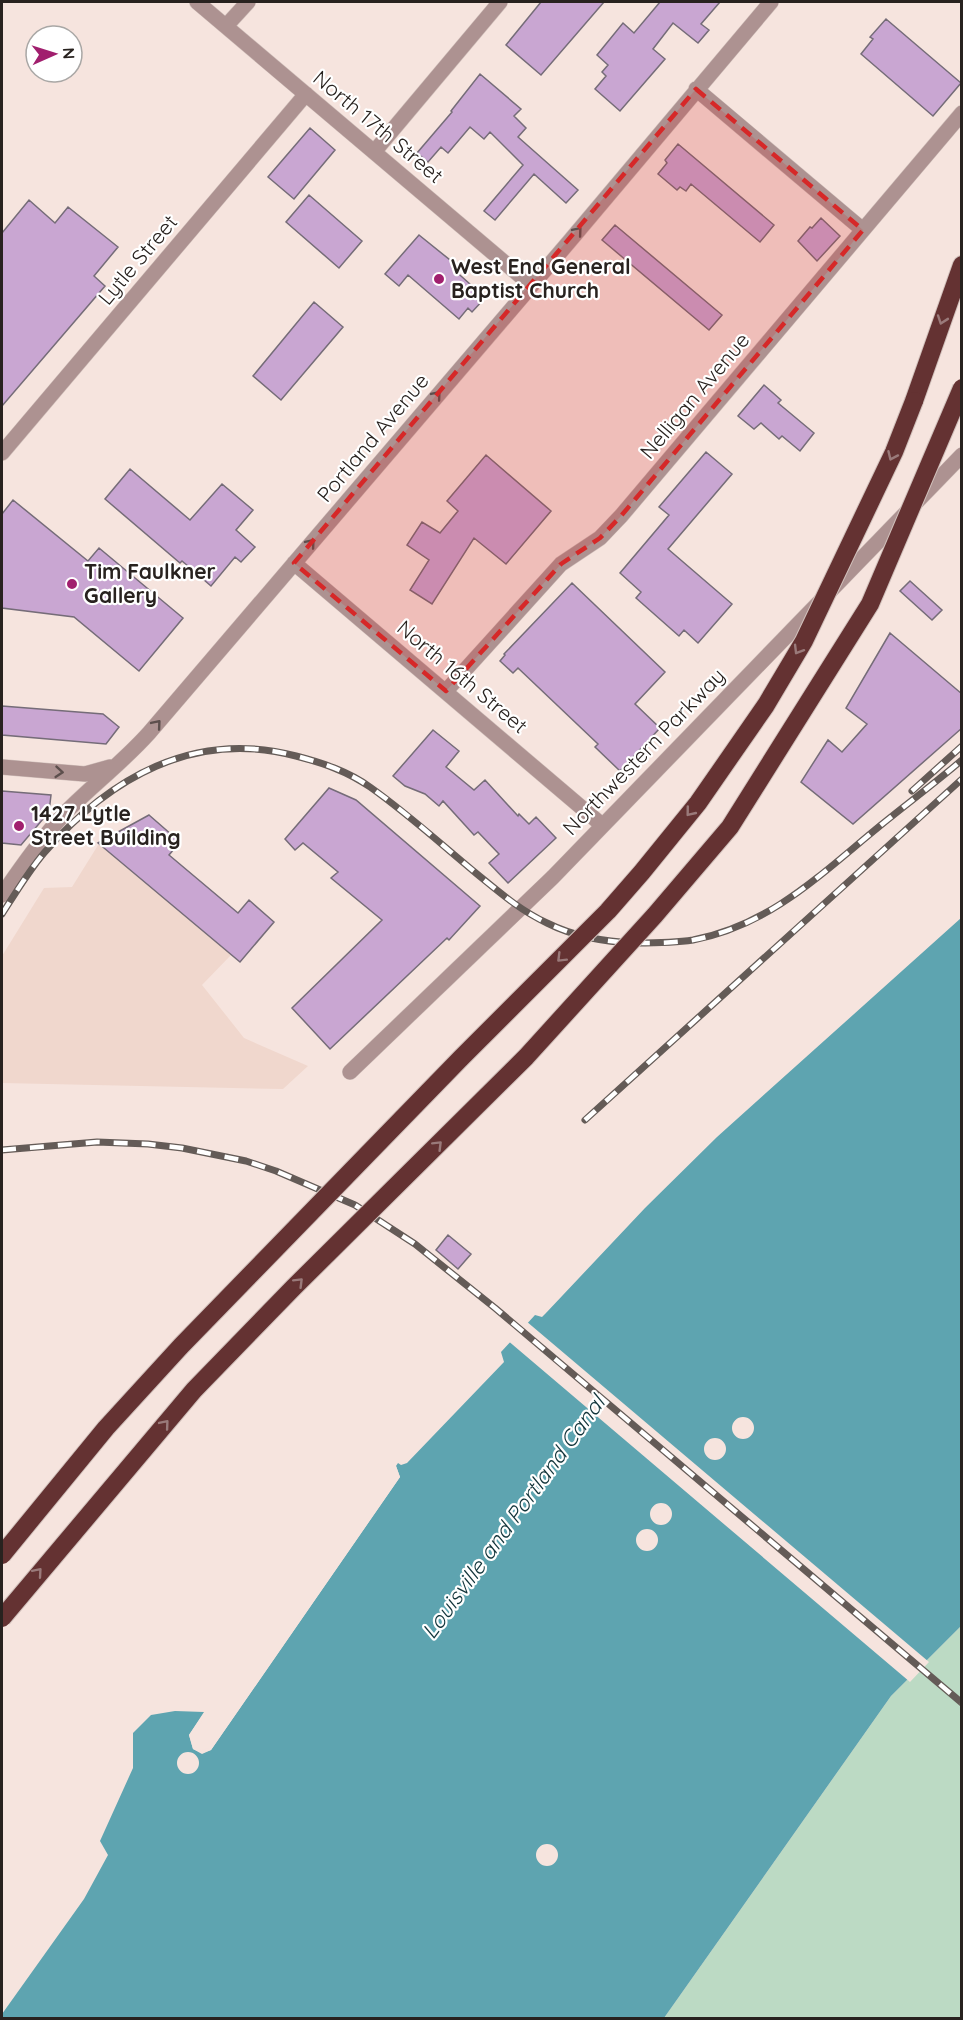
<svg xmlns="http://www.w3.org/2000/svg" width="963" height="2020" font-family="Quicksand,sans-serif">
<style>
.built{fill:#f0d7cd}
.green{fill:#bcdac4}
.water{fill:#5ea4b0}
.pier{fill:#f6e4de}
.building{fill:#c9a6d2;stroke:#756c78;stroke-width:1.5}
.lines{fill:none;stroke-linecap:round;stroke-linejoin:round}
.minor-casing{stroke:#d1c1bc;stroke-width:16}
.motorway-casing{stroke:#d1c1bc;stroke-width:20}
.minor{stroke:#ad9291;stroke-width:15}
.motorway{stroke:#643232;stroke-width:18}
.rail-casing{stroke:#645b57;stroke-width:7}
.rail{stroke:#fff;stroke-width:4.5;stroke-dasharray:14;stroke-linecap:butt}
.motorway-bridge-casing{stroke:#d1c1bc;stroke-width:20;stroke-linecap:butt}
.motorway-bridge{stroke:#643232;stroke-width:18}
.oneway{stroke:#5d4f4d}
.oneway2{stroke:#9a7a7a}
.marked{fill:#d62828;fill-opacity:0.2;stroke:#d62828;stroke-width:4.5;stroke-dasharray:12 8;stroke-linejoin:round}
.poi-dot{fill:#a11f6e;stroke:#fff;stroke-width:2}
.labels{text-anchor:middle;stroke-width:4.5;stroke-linejoin:round;paint-order:stroke}
.street-label{font-size:21px;fill:#28221f;stroke:#fff}
.poi-label{font-size:21px;font-weight:bold;fill:#28221f;stroke:#fff;text-anchor:start}
.water-label{font-size:22px;font-style:italic;fill:#11343a;stroke:#fff}
</style>
<rect width="100%" height="100%" fill="#f6e4de"/>
<!-- built -->
<path class="built" d="M100,842L231,955L202,985L244,1038L308,1066L283,1089L2,1083V956L44,888L72,887Z"/>
<!-- green -->
<path class="green" d="M961,1626V2018H664L891,1696Z"/>
<!-- water -->
<path class="water" d="M961,918V1626L891,1696L664,2018H2V2014L84,1899L108,1855L100,1841L133,1768V1733L151,1715L175,1711L204,1712L189,1735L193,1749L202,1753L211,1750L400,1477L396,1466L398,1463L401,1465L407,1463L504,1362L501,1352L535,1315L542,1317L546,1313L645,1208L717,1137Z"/>
<!-- pier -->
<path class="pier" d="M526,1321L929,1662L910,1682L507,1340Z
M732 1428a11 11 0 1 1 22 0a11 11 0 1 1-22 0Z
M704 1449a11 11 0 1 1 22 0a11 11 0 1 1-22 0Z
M394,1465L396,1466L400,1477L211,1750L202,1754L193,1749L189,1735L206,1710L207,1713L193,1736L195,1747L202,1750L209,1748L397,1477Z
M650 1514a11 11 0 1 1 22 0a11 11 0 1 1-22 0Z
M636 1540a11 11 0 1 1 22 0a11 11 0 1 1-22 0Z
M177 1763a11 11 0 1 1 22 0a11 11 0 1 1-22 0Z
M536 1855a11 11 0 1 1 22 0a11 11 0 1 1-22 0Z"/>
<!-- building -->
<path class="building" d="M541,2H604L541,75L506,45Z
M660,2H720L701,24L709,30L698,43L673,23L653,49L665,59L620,111L595,89L606,76L602,72L608,65L597,55L623,23L634,33Z
M886,19L961,83L933,116L861,54L873,39L870,37Z
M480,74L521,109L514,116L526,128L518,137L578,190L566,203L534,174L495,220L484,211L523,165L490,132L484,139L470,127L448,153L441,147L428,162L417,153L452,112L451,111Z
M310,128L335,150L294,199L268,177Z
M678,144L774,225L760,242L691,184L686,191L680,187L677,190L658,174L667,163L665,160Z
M309,195L362,241L339,268L286,222Z
M29,200L55,223L68,207L118,247L94,276L105,286L2,406V233Z
M821,218L840,236L817,261L798,241L810,227L812,228Z
M615,225L722,315L709,330L602,240Z
M419,235L455,264L452,268L480,293L479,294L484,299L472,312L468,308L459,319L408,275L399,286L385,274Z
M314,302L343,327L281,400L253,376Z
M764,385L781,400L778,403L814,433L800,451L782,436L779,439L761,423L754,429L738,416Z
M706,452L732,474L668,549L732,604L698,643L684,630L679,636L636,598L641,592L620,573L669,515L659,507Z
M486,455L551,511L506,564L474,538L432,604L410,590L429,560L407,545L422,522L440,533L458,511L447,501Z
M130,469L190,520L222,484L253,510L236,530L255,547L241,562L235,557L211,586L182,561L180,563L105,499Z
M13,500L88,561L99,548L183,618L139,671L74,617L2,608V514Z
M910,581L942,610L932,620L900,591Z
M572,583L665,672L635,704L660,728L620,771L595,747L598,744L518,668L513,673L500,661L505,655L504,654Z
M890,633L962,694V728L853,824L801,782L828,740L842,752L867,724L846,708Z
M2,706L103,714L119,727L106,744L2,735Z
M433,730L459,751L446,767L474,790L485,780L518,816L519,814L529,824L536,817L556,838L508,883L489,863L499,854L478,832L474,835L443,801L439,806L425,794L405,786L393,776Z
M329,788L356,800L480,906L449,940L447,938L330,1049L292,1008L382,920L331,878L338,872L303,843L295,850L285,839Z
M2,791L51,795L49,812L21,845L2,843Z
M149,815L180,842L169,855L238,913L249,900L274,922L240,962L98,843Z
M448,1235L471,1254L458,1269L436,1250Z"/>
<g class="lines">
<defs>
<path id="minor" d="M197,2L531,285
M226,26L248,2
M696,89L863,230
M374,152L500,2
M2,453L306,94
M294,563L602,825
M446,691L561,564L600,538L621,516L962,113
M2,767L85,774L110,767
M2,895C22,866 43,836 68,810C94,784 124,761 149,733L568,243L771,2
M350,1072L553,877L962,455"/>
<path id="motorway" d="M914,401L962,265"/>
</defs>
<!-- minor casing -->
<use href="#minor" class="minor-casing"/>
<!-- motorway casing -->
<use href="#motorway" class="motorway-casing"/>
<!-- minor -->
<use href="#minor" class="minor"/>
<!-- motorway -->
<use href="#motorway" class="motorway"/>
<defs>
<path id="rail" d="M912,791L962,746
M2,914C15,894 28,872 44,853C109,778 194,729 296,756C323,763 347,771 370,787C407,813 442,845 477,874C499,892 521,911 547,923C575,937 605,942 636,943C655,943 674,943 693,940C771,925 822,873 881,825C908,803 935,783 962,760
M585,1120L962,779
M2,1150L97,1142L148,1144L182,1148L246,1161L276,1171L355,1205L415,1244L495,1308L962,1703"/>
</defs>
<!-- rail casing -->
<use href="#rail" class="rail-casing"/>
<!-- rail -->
<use href="#rail" class="rail"/>
<defs>
<path id="motorway-bridge" d="M2,1555L106,1428L181,1346L461,1058L608,911L642,872L698,803L766,705L804,641L894,452L914,401
M2,1618L194,1390L294,1287L526,1057L655,915L730,827L870,604L962,388"/>
</defs>
<!-- motorway-bridge casing -->
<use href="#motorway-bridge" class="motorway-bridge-casing"/>
<!-- motorway-bridge -->
<use href="#motorway-bridge" class="motorway-bridge"/>
</g>
<!-- one-way arrows -->
<defs><path id="oneway-chevron" d="M-2-3.5L2.5 0L-2 3.5" fill="none" stroke-width="1.6" stroke-linecap="round" stroke-linejoin="round" transform="scale(1.5)"/></defs>
<g class="oneway">
<use href="#oneway-chevron" transform="translate(578 231) rotate(-50)"/>
<use href="#oneway-chevron" transform="translate(437 395) rotate(-50)"/>
<use href="#oneway-chevron" transform="translate(311 543) rotate(-50)"/>
<use href="#oneway-chevron" transform="translate(157 724) rotate(-50)"/>
<use href="#oneway-chevron" transform="translate(59 772) rotate(5)"/>
</g>
<g class="oneway2">
<use href="#oneway-chevron" transform="translate(942 320) rotate(109)"/>
<use href="#oneway-chevron" transform="translate(892 456) rotate(114)"/>
<use href="#oneway-chevron" transform="translate(798 650) rotate(121)"/>
<use href="#oneway-chevron" transform="translate(690 812) rotate(129)"/>
<use href="#oneway-chevron" transform="translate(561 958) rotate(135)"/>
<use href="#oneway-chevron" transform="translate(438 1145) rotate(-45)"/>
<use href="#oneway-chevron" transform="translate(299 1282) rotate(-45)"/>
<use href="#oneway-chevron" transform="translate(165 1424) rotate(-50)"/>
<use href="#oneway-chevron" transform="translate(38 1572) rotate(-49)"/>
</g>
<!-- marked area -->
<path class="marked" d="M696,89L863,230L621,516L600,538L561,564L446,691L294,563Z"/>
<!-- markers -->
<g class="poi-dot">
<circle cx="439" cy="279" r="6"/>
<circle cx="72" cy="584" r="6"/>
<circle cx="19" cy="826" r="6"/>
</g>
<g class="labels">
<!-- street labels -->
<g class="street-label">
<text transform="translate(378 127) rotate(40)" y="7">North 17th Street</text>
<text transform="translate(138 260) rotate(-50)" y="7">Lytle Street</text>
<text transform="translate(695 396) rotate(-50)" y="7">Nelligan Avenue</text>
<text transform="translate(373 438) rotate(-50)" y="7">Portland Avenue</text>
<text transform="translate(462 677) rotate(40)" y="7">North 16th Street</text>
<text transform="translate(644 752) rotate(-46)" y="7">Northwestern Parkway</text>
</g>
<!-- poi labels -->
<g class="poi-label">
<text x="451" y="274">West End General<tspan x="451" dy="24">Baptist Church</tspan></text>
<text x="84" y="579">Tim Faulkner<tspan x="84" dy="24">Gallery</tspan></text>
<text x="31" y="821">1427 Lytle<tspan x="31" dy="24">Street Building</tspan></text>
</g>
<!-- water labels -->
<g class="water-label">
<text transform="translate(513 1517) rotate(-54)" y="8">Louisville and Portland Canal</text>
</g>
</g>
<!-- border -->
<rect width="963" height="2020" fill="none" stroke="#28221f" stroke-width="6"/>
<!-- north arrow -->
<g transform="translate(54 54) rotate(87)"><circle r="28" fill="#ffffff" stroke="#a9a7a5" stroke-width="1.5"/>
<path d="M0-4.5L10 22L0 15L-10 22Z" fill="#a11f6e"/>
<text y="-9" font-size="16" font-weight="bold" text-anchor="middle" fill="#28221f">N</text>
</g>
</svg>
